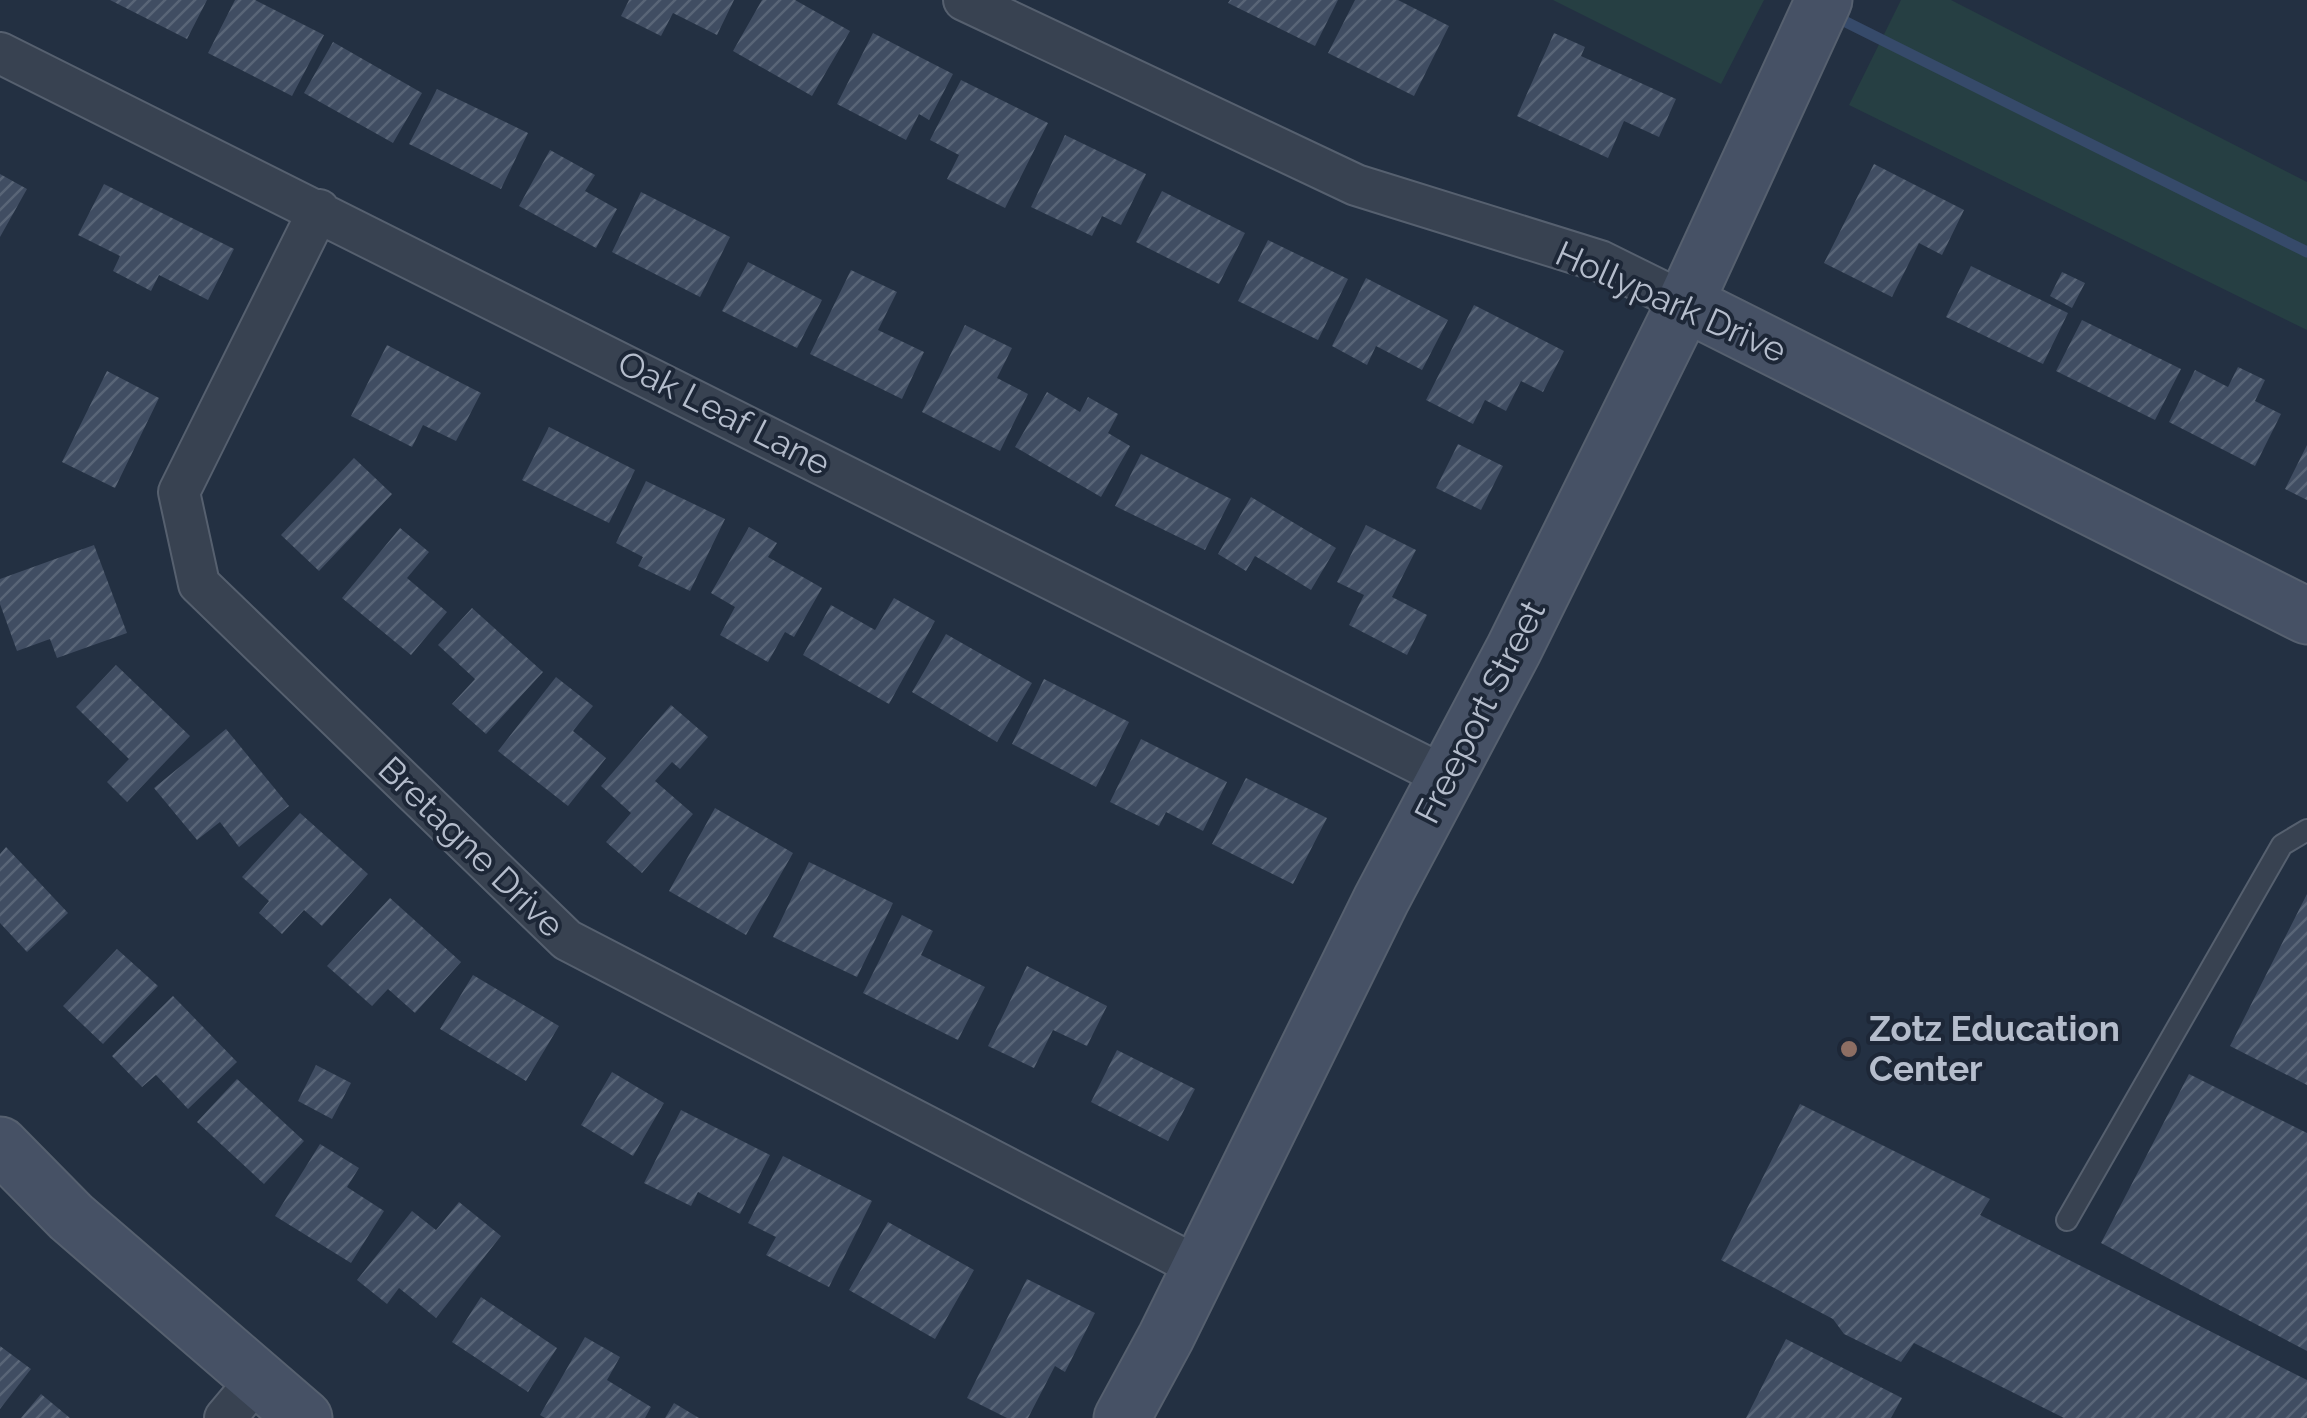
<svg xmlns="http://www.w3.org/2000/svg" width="2307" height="1418" font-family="Raleway,sans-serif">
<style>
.grass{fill:#263f43}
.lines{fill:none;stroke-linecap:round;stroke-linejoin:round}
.stream{stroke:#364a6a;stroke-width:11}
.building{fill:url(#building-hatch)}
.lane-casing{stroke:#56606f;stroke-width:24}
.street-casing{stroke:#56606f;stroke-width:44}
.secondary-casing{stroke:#56606f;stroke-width:59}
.lane{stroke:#384251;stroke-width:20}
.street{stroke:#384251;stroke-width:40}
.secondary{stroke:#465165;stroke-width:55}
.education-dot{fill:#8d6e63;stroke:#1d2737;stroke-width:4}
.labels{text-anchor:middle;stroke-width:8;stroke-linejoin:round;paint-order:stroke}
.street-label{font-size:35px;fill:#b5bdcc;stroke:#1d2737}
.poi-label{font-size:35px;font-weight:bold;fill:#b5bdcc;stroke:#1d2737;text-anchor:start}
</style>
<defs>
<pattern id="building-hatch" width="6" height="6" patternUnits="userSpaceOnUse" patternTransform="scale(2.5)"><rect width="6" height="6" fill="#404d62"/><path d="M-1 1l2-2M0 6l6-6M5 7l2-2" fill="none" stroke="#596577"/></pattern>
</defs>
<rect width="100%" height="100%" fill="#233042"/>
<!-- grass -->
<path class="grass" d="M1553,0H1764L1721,84Z
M1901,0H1951L2307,182V330L1849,105Z"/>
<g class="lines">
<!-- stream -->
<path class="stream" d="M1832,15L2307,252"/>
</g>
<!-- building -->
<path class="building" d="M110,0H207L187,39Z
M235,0H255L324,35L292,96L208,53Z
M629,0H734L717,35L673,13L661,36L621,16Z
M762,0H795L850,31L812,96L733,51Z
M1230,0H1338L1315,46L1228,3Z
M1355,0H1398L1449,26L1414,96L1328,53Z
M873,33L953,74L929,120L919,114L906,140L837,104Z
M1554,33L1585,47L1581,56L1676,99L1659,137L1624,121L1608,158L1517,116Z
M333,42L422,93L393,143L304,93Z
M961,80L1048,123L1005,208L947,179L959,155L930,140Z
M437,89L528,133L501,189L409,144Z
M1065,135L1146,174L1121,225L1102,216L1092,236L1031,207Z
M550,150L595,175L585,191L617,209L596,248L519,206Z
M1874,164L1964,210L1942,255L1919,243L1892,297L1824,263Z
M0,174L27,189L0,237Z
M104,184L234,249L208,300L159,275L151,291L113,271L120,256L78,235Z
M1162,191L1245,233L1219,284L1136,242Z
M641,192L730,237L700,297L612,252Z
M1268,240L1348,279L1318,340L1238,301Z
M748,262L822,300L797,348L722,311Z
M1971,266L2068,313L2043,364L1946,317Z
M851,270L897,292L878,330L924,352L902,399L810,354Z
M2062,272L2085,283L2072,308L2050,296Z
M1366,278L1448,320L1422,370L1376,346L1367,365L1332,346Z
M1474,305L1564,351L1543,392L1521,381L1506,411L1485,400L1473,424L1426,400Z
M2082,320L2181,369L2155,420L2056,371Z
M965,325L1012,348L997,378L1028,394L1000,451L922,412Z
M387,345L481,393L456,441L423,425L412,447L351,416Z
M2238,367L2265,380L2255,401L2281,414L2255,466L2169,422L2195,370L2228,387Z
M107,371L159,398L115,488L62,462Z
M1047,392L1080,412L1088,397L1118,414L1108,433L1130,446L1101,497L1015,447Z
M549,427L635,470L609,523L522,480Z
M1458,444L1503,466L1481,510L1436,488Z
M2307,445V500L2285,489Z
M1141,454L1231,499L1205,550L1115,506Z
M354,458L392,494L319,571L281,535Z
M646,481L725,519L690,591L638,566L643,557L616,543Z
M1251,497L1336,548L1311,590L1255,556L1246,571L1218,554Z
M1366,525L1416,550L1392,597L1427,615L1407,655L1349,625L1364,595L1337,582Z
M749,527L777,543L768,557L822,588L794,637L785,632L768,662L720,635L735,607L711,593Z
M400,528L429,552L407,578L447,612L411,655L342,598Z
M94,545L127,633L57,658L50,639L17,651L0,604V579Z
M894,598L935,621L889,704L803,655L831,605L875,630Z
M472,608L543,672L486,734L452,704L475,679L438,645Z
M946,634L1032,683L997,742L912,692Z
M116,665L190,736L127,802L107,782L129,759L76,707Z
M556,677L593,706L573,731L606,758L568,806L498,751Z
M1044,679L1129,722L1096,787L1012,744Z
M671,705L708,737L680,769L672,762L655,781L693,814L642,873L606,842L631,813L601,786Z
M226,729L289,806L239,847L220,822L197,840L154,788Z
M1141,739L1227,782L1203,831L1166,812L1159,826L1110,802Z
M1246,778L1327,818L1293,884L1212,844Z
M715,808L793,853L746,935L669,891Z
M300,813L368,874L322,926L304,910L282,934L259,913L269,901L242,877Z
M6,847L68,913L27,952L0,923V854Z
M809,862L893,903L857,977L773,937Z
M2307,894V1085L2230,1046Z
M390,898L461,962L415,1013L388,989L372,1006L327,966Z
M902,915L933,931L921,955L985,987L958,1040L863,993Z
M117,949L158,986L103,1044L63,1006Z
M1027,966L1107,1006L1087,1046L1053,1030L1034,1068L988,1046Z
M473,975L559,1026L526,1081L440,1029Z
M173,996L237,1062L188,1109L156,1075L142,1087L112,1056Z
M1117,1050L1195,1089L1168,1141L1091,1102Z
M316,1065L351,1083L332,1119L298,1101Z
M612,1072L664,1103L633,1156L581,1125Z
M2189,1074L2307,1133V1351L2101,1243Z
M237,1079L304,1141L264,1184L197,1122Z
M1800,1104L1990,1199L1980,1215L2307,1380V1418H2064L1914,1343L1901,1362L1844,1334L1833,1319L1721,1260Z
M681,1110L770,1155L740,1214L698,1192L691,1206L644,1183Z
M320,1144L359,1168L347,1187L384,1211L351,1263L275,1216Z
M783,1156L872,1201L829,1287L766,1255L776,1237L748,1223Z
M459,1202L501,1236L436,1318L399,1288L387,1304L357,1280L412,1211L436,1230Z
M888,1222L974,1270L935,1339L849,1290Z
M1027,1279L1095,1313L1065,1372L1055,1366L1028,1418H1007L967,1398Z
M481,1297L557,1348L528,1392L452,1342Z
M585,1337L620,1357L607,1380L651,1407L645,1418H545L540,1415Z
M1786,1339L1902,1398L1891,1418H1746Z
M0,1346L31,1369L0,1409Z
M41,1394L70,1418H21Z
M674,1403L699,1418H665Z"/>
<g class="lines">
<defs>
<path id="lane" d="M2067,1220L2282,845L2307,830"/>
<path id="street" d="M964,0L1356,185L1600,261L1685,303
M0,53L1446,777
M319,210L179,492L199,584L567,940L1200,1268
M225,1418L257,1380"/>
<path id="secondary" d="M1685,303L2307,616
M0,1145L71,1217L304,1418
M1122,1418L1166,1337L1381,900L1514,649L1685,303L1824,0"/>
</defs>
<!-- lane casing -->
<use href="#lane" class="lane-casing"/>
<!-- street casing -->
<use href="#street" class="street-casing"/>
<!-- secondary casing -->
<use href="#secondary" class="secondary-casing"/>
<!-- lane -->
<use href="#lane" class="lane"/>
<!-- street -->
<use href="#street" class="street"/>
<!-- secondary -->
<use href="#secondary" class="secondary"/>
</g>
<!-- markers -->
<circle class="education-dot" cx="1849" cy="1049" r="10"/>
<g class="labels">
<!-- street labels -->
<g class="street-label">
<text transform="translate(1671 302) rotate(24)" y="12">Hollypark Drive</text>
<text transform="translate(724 413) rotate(27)" y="12">Oak Leaf Lane</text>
<text transform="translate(1480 712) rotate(-63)" y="12">Freeport Street</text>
<text transform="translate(471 847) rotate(44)" y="12">Bretagne Drive</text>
</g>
<!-- poi labels -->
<g class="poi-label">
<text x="1869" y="1041">Zotz Education<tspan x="1869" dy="40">Center</tspan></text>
</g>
</g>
</svg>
